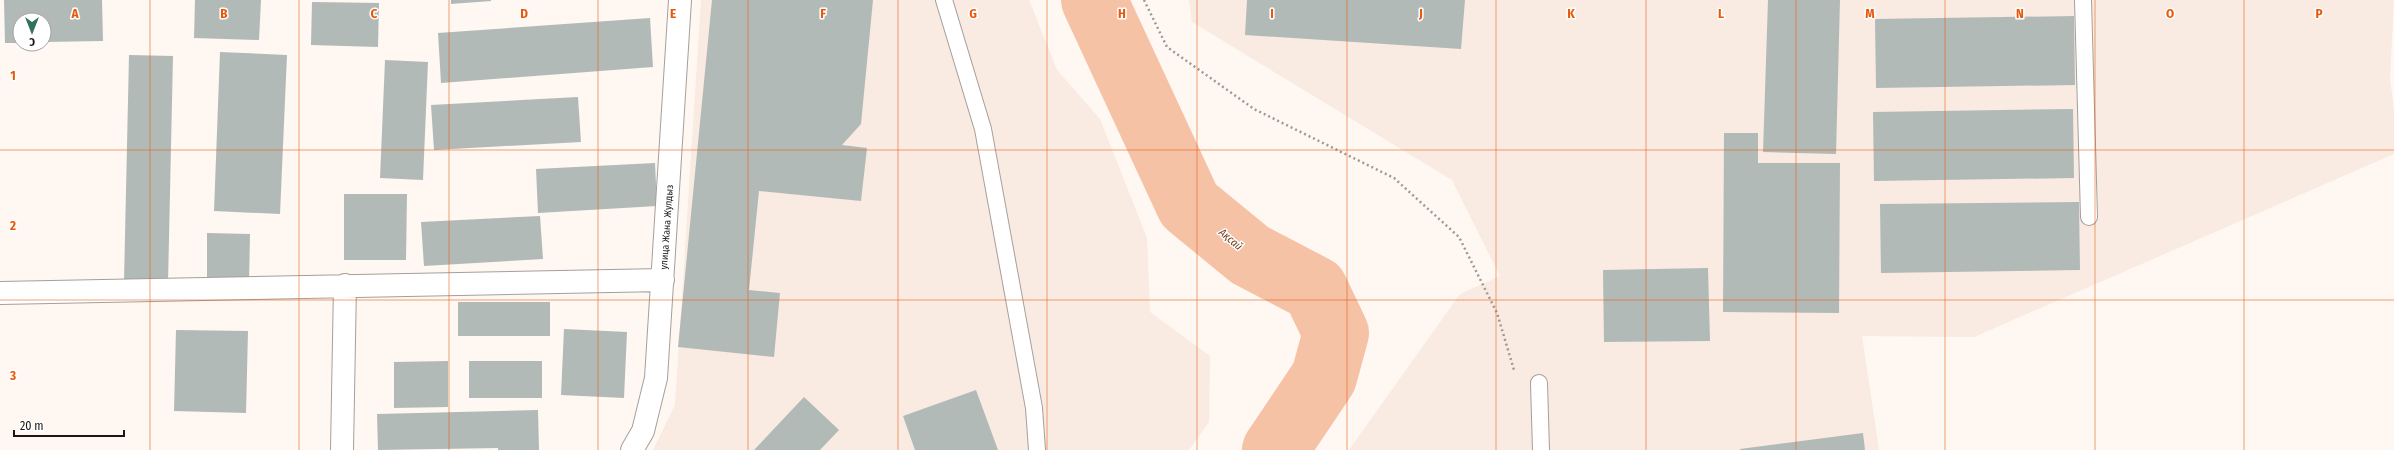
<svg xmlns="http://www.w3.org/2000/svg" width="2394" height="450" font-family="'Fira Sans Condensed',sans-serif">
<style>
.built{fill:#f9eae2}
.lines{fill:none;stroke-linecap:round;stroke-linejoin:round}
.river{stroke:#f5c2a6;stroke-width:66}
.building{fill:#b2bab7}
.lane-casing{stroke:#a59f9b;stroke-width:18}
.street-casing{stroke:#a59f9b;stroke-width:24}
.path{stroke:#9e9995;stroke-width:2.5;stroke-dasharray:2 3;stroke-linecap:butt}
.lane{stroke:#fff;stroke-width:16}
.street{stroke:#fff;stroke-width:22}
.grid{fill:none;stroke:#e8590c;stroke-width:1;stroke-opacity:0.55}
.labels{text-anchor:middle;stroke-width:3;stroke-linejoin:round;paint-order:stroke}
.street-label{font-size:10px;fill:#1a1816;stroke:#fff}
.water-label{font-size:11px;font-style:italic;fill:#75401e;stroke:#fff}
.grid-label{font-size:13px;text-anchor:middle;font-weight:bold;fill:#e8590c;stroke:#fff;stroke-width:3;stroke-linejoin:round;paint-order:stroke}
</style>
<rect width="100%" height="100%" fill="#fef7f2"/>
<!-- built -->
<path class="built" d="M701,0H1029L1057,70L1100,119L1147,238L1150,312L1210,356L1209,422L1189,450H653L675,405Z
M1189,0H2394L2390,78L2394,110V154L1974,337L1862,336L1879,450H1349L1460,294L1500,276L1452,180L1192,22Z"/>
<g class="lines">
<!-- river -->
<path class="river" d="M1094,0L1189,205L1250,255L1315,289L1336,333L1324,377L1275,450"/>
</g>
<!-- building -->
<path class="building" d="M4,0H102L103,41L44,42V20H20V43H5Z
M195,0H261L259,40L194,38Z
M451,0H491V1L451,4Z
M712,0H873L861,124L842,145L867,148L861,201L759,191L749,290L780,293L774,357L678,347Z
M1247,0H1465L1461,49L1245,35Z
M1768,0H1840L1836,154L1763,152Z
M312,2L379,3L378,47L311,45Z
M2074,16L2075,85L1876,88L1875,19Z
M650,18L653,67L441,83L438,33Z
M220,52L287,55L280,214L214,211Z
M129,55L173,56L168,283L124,282Z
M385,60L428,62L423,180L380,178Z
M578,97L581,142L434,150L431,105Z
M2073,109L2074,178L1874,181L1873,112Z
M1724,133H1758V163H1840L1839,313L1723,312Z
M655,163L657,206L538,213L536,169Z
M344,194H407L406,260H344Z
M2079,202L2080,270L1881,273L1880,204Z
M540,216L543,259L424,266L421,222Z
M207,233L250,234L249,283L207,282Z
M1708,268L1710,341L1604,342L1603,270Z
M458,302H550V336H458Z
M564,329L627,332L624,398L561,395Z
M176,330L248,331L246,413L174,411Z
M448,361V407L394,408V362Z
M469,361H542V398H469Z
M976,390L998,450H915L903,416Z
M804,397L839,430L820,450H754Z
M538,410L539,450H498V448L378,450L377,414Z
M1863,433L1865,450H1740V449Z"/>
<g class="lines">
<defs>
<path id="lane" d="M944,0L983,129L1034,408L1037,450
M2083,0L2089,217
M1539,383L1541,450"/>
<path id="street" d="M0,293L663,280
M342,450L345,285
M632,450L643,431L656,378L680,0"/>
</defs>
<!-- lane casing -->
<use href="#lane" class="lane-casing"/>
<!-- street casing -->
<use href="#street" class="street-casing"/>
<!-- path -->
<path class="path" d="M1144,0L1167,47L1254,109L1394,178L1459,237L1497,313L1514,370"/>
<!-- lane -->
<use href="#lane" class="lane"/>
<!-- street -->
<use href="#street" class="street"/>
</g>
<!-- grid -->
<path class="grid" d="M150,0V450M299,0V450M449,0V450M598,0V450M748,0V450M898,0V450M1047,0V450M1197,0V450M1347,0V450M1496,0V450M1646,0V450M1796,0V450M1945,0V450M2095,0V450M2244,0V450M0,150H2394M0,300H2394"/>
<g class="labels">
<!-- street labels -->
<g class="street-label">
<text transform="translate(666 227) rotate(-86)" y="4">улица Жана Жулдыз</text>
</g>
<!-- water labels -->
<g class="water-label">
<text transform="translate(1231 239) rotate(40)" y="4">Ақсай</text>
</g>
</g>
<g class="grid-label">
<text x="75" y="18">A</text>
<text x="224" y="18">B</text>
<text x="374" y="18">C</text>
<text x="524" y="18">D</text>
<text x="673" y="18">E</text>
<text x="823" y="18">F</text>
<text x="973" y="18">G</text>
<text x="1122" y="18">H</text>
<text x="1272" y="18">I</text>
<text x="1421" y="18">J</text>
<text x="1571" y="18">K</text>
<text x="1721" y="18">L</text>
<text x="1870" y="18">M</text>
<text x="2020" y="18">N</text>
<text x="2170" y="18">O</text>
<text x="2319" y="18">P</text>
<text x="13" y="80">1</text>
<text x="13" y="230">2</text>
<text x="13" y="380">3</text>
</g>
<!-- north arrow -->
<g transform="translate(32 32) rotate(180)"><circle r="19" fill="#ffffff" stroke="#a3a3a2"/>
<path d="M0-3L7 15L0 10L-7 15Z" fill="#33725f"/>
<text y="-6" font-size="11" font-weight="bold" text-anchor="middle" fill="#1a1816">С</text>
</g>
<!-- scale -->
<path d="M14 430v6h110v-6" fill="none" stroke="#1a1816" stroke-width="2"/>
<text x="20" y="430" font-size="12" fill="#1a1816" stroke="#ffffff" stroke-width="3" paint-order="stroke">20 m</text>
</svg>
